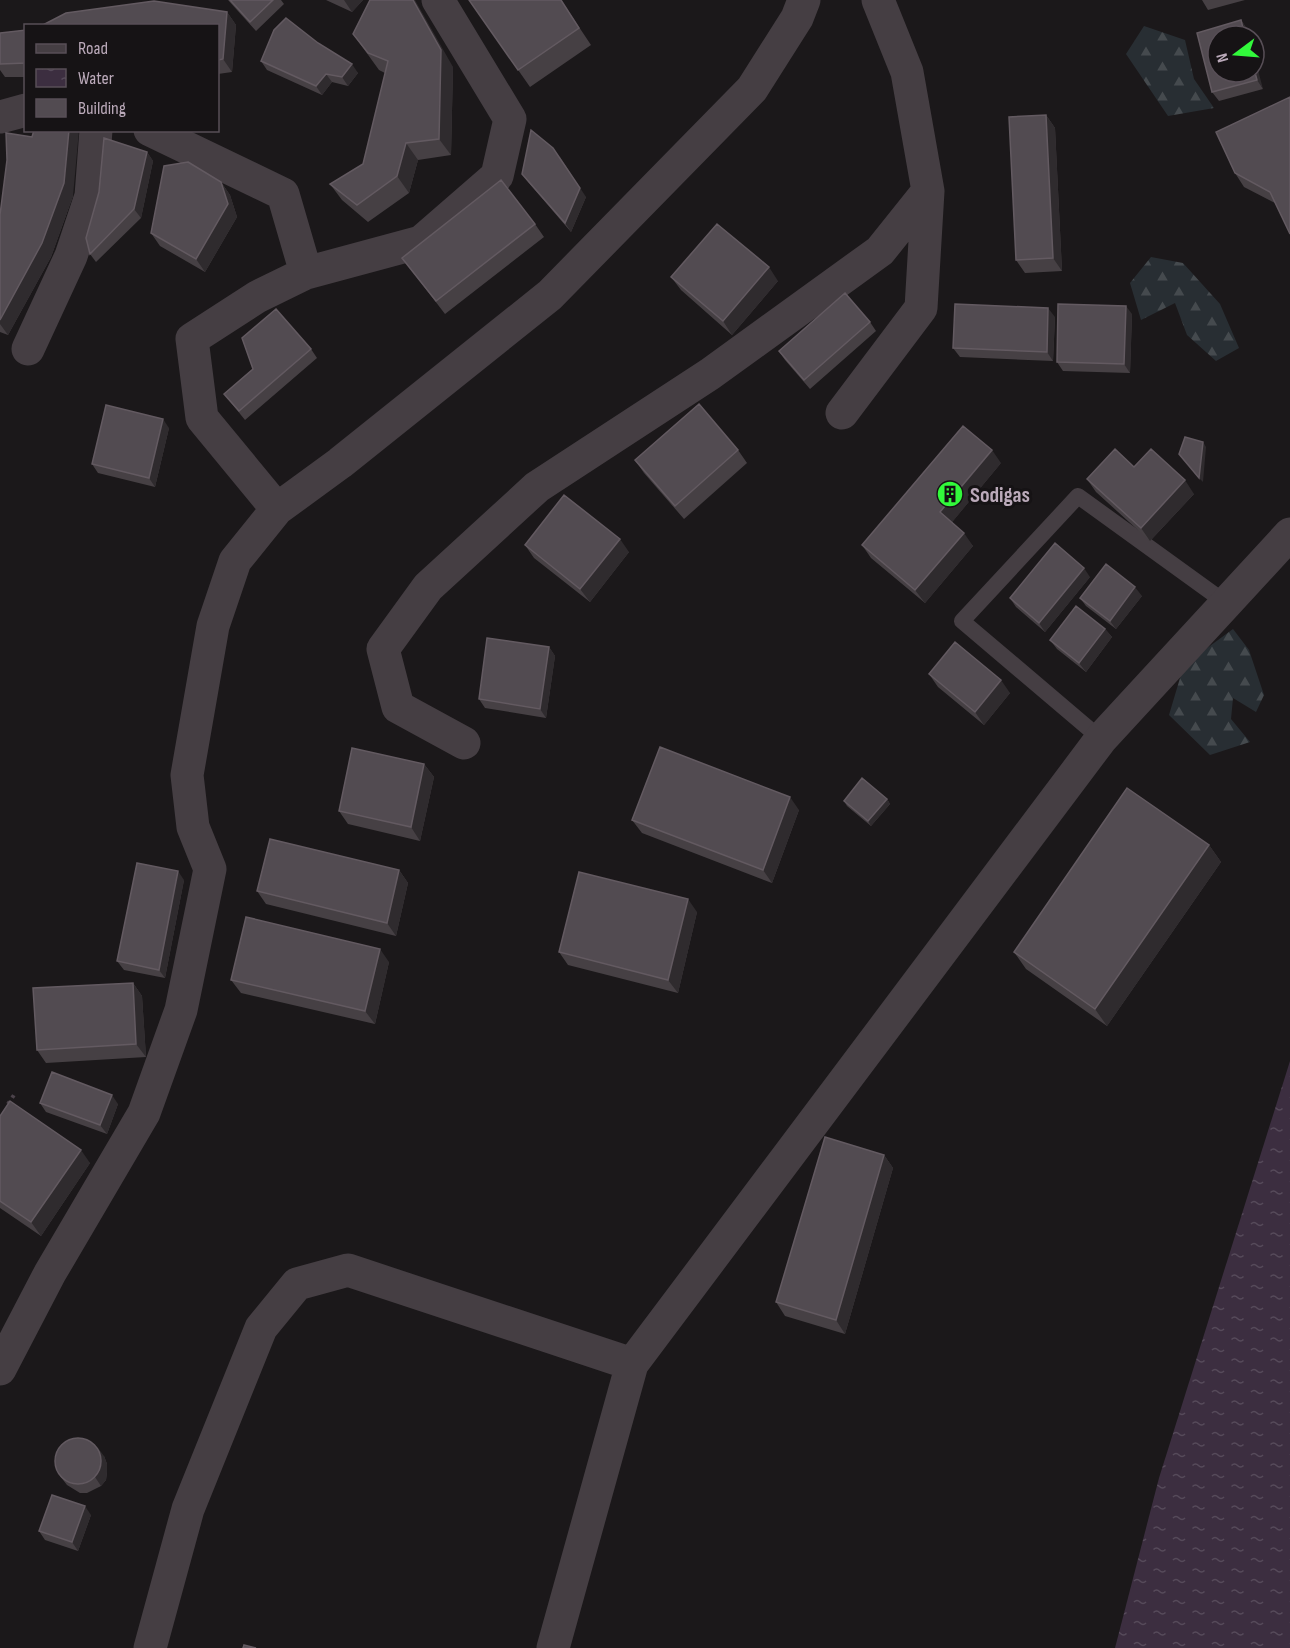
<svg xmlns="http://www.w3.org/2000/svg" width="1290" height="1648" font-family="'Sofia Sans Condensed',sans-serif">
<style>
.forest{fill:url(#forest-firs)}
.water{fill:url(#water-ripples)}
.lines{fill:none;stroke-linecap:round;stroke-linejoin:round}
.path{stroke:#4c434b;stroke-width:4;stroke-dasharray:3 4.5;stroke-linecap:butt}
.lane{stroke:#453e43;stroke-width:16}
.street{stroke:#453e43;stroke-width:33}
.wall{fill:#464044}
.shaded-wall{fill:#2f2b2e}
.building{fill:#524b51;stroke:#635a61;stroke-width:1.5}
.labels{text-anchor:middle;stroke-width:6;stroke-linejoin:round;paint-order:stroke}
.poi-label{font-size:22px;font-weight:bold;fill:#bbaaba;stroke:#161315;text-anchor:start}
</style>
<defs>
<pattern id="forest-firs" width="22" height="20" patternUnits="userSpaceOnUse" patternTransform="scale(1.5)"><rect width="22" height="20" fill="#282e33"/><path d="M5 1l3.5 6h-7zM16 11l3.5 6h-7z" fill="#454a4e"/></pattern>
<pattern id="water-ripples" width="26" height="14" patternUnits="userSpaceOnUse" patternTransform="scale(1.5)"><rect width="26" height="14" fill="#3c2e40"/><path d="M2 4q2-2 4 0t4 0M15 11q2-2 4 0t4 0" fill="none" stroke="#564a5a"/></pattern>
</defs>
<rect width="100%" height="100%" fill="#1b181a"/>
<!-- forest -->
<path class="forest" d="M1144,26L1185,40L1194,79L1214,108L1168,116L1126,54Z
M1151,257L1183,263L1220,304L1239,348L1216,361L1187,335L1175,303L1141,320L1130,283Z
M1233,629L1249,650L1264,695L1256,712L1233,698L1231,719L1250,742L1210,755L1169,715L1183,668L1203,651Z"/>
<!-- water -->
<path class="water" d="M1290,1061V1648H1115L1159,1478Z"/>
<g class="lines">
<!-- path -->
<path class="path" d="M8,1104L14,1095"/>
<!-- lane -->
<path class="lane" d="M1101,739L962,621L1078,496L1226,603"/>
<!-- street -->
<path class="street" d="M0,117L26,110
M150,130L283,194L306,273
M28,349L71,256L91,196L96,130
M842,413L921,308L928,191
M277,509L202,418L192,339L257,297L306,273L421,242L497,176L510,119L438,0
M464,743L398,707L383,649L428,587L537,487L710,374L880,251L928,191L907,72L878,0
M0,1369L50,1273L144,1113L181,1010L210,869L193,827L187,775L213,626L235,561L277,509L340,463L550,295L752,89L797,18L804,0
M150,1648L188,1509L261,1328L297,1284L348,1270L632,1364
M553,1648L632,1364L1101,739L1290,534"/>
</g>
<!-- wall -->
<path class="wall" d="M228,0H281L284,4L256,31Z
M326,0H363L352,12Z
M469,0H561L591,45L530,87Z
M1202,0H1245L1208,10Z
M227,12L236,25L232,72L218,74V26Z
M1241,20L1247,29L1254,72L1263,89L1219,101L1212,92Z
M26,30V77H5L0,70V33Z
M353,34L453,67L451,155L418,160L409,193L368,222L342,200L330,184L363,164L385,73L379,70Z
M318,43L358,73L348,86L332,82L322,95L267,70L261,61Z
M1290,97L1275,203L1244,187L1235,173Z
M1046,115L1055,128L1062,271L1025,273L1016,260Z
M147,152L153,161L141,218L96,262L90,254Z
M522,174L586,197L571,232L529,183Z
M221,182L230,195L237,217L205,272L160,246L151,233Z
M73,196L51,257L8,335L0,332V215Z
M535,224L544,237L445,314L402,258Z
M671,277L778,281L732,335L681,290Z
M1132,314L1130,373L1063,371L1057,362Z
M1055,317L1053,361L960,357L953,348Z
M870,322L876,331L810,389L785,360L779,351Z
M311,349L317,358L245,420L224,394L253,369Z
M169,428L155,487L98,473L92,464Z
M738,450L747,463L684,519L644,473L635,460Z
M1001,463L952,522L973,546L925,603L871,558L862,545Z
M1087,479L1194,494L1150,541L1096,492Z
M525,545L629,552L590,602L534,558Z
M1090,577L1045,632L1016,607L1010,598Z
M1142,596L1116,629L1086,606L1080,598Z
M1105,629L1112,637L1086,672L1057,649L1050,640Z
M549,647L555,656L546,718L485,708L479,699Z
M929,674L1010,693L984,725L938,687Z
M424,764L434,777L420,841L348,824L339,811Z
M887,799L890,804L871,826L847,806L844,801Z
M799,810L772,883L642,833L632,820Z
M1209,845L1221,862L1107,1026L1026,969L1014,952Z
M399,870L408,883L396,936L266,904L257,891Z
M184,880L165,978L124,970L117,961Z
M697,912L678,993L568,965L559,952Z
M389,962L375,1024L241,993L231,980Z
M133,983L142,996L146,1057L46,1063L37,1050Z
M40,1103L118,1104L107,1134L46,1112Z
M0,1116L90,1163L41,1236L0,1208Z
M884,1155L893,1168L845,1334L785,1316L776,1302Z
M104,1456L107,1464V1472L106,1480L101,1486L87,1493H80L67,1485L60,1476Z
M91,1515L78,1551L45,1540L39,1531Z"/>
<!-- shaded-wall -->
<path class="shaded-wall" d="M344,0H363L352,12Z
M413,0H415L453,67L451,155L439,139Z
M227,12L236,25L232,72L223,59Z
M1241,20L1247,29L1249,36H1245Z
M1254,55L1263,89L1257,80L1254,69Z
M352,64L358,73L348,86L342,77Z
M326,74L332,82L322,95L316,86Z
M1046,115L1055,128L1062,271L1053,258Z
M69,130H79L73,196L51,257L8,335L0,324V320Z
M406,143L418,160L409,193L397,176Z
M147,152L153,161L141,218L134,209Z
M560,157L586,197L571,232L565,223Z
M221,182L230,195L237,217L205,272L196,259Z
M769,267L778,281L732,335L723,321Z
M1126,306L1132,314L1130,373L1124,364Z
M1048,308L1055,317L1053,361L1047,352Z
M163,419L169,428L155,487L149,478Z
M1203,442L1206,447L1203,482L1199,478Z
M992,450L1001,463L949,526L940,512Z
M1185,480L1194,494L1150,541L1141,528Z
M964,533L973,546L925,603L915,590Z
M620,539L629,552L590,602L580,589Z
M1084,568L1090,577L1045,632L1039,623Z
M1135,587L1142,596L1116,629L1110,621Z
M1105,629L1112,637L1086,672L1079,663Z
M549,647L555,656L546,718L540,709Z
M1001,680L1010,693L984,725L975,712Z
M424,764L434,777L420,841L411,827Z
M790,797L799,810L772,883L763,870Z
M887,799L890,804L871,826L868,821Z
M1209,845L1221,862L1107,1026L1095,1009Z
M399,870L408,883L396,936L387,923Z
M178,871L184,880L165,978L159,970Z
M688,899L697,912L678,993L668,980Z
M380,949L389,962L375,1024L365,1011Z
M133,983L142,996L146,1057L136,1044Z
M112,1095L118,1104L107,1134L100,1125Z
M81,1150L90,1163L41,1236L31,1222Z
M884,1155L893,1168L845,1334L836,1320Z
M98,1448L104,1456L107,1464V1472L106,1480L101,1486L95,1477Z
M85,1506L91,1515L78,1551L72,1542Z"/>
<!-- building -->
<path class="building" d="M230,0H273L250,22Z
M370,0H413L441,50L439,139L406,143L397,176L357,205L330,184L363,164L388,61L368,53L353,34Z
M469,0H561L579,28L518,70Z
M154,1L227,12L223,59L218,60V26H41L66,13Z
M286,18L318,43L352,64L342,77L326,74L316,86L261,61L274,30Z
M1241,20L1245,36H1218V72H1254V69L1257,80L1212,92L1197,33Z
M26,30V63L0,64V33Z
M1290,97V234L1270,192L1235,173L1216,132Z
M1046,115L1053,258L1016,260L1009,117Z
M34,130H69L64,183L42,243L0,320V215L7,160L6,133L32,137Z
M531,130L553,148L580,188L565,223L522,174Z
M104,138L147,152L134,209L90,254L86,238L99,192Z
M188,162L221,182L228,204L196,259L151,233L164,166Z
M501,180L535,224L436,301L402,258Z
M717,224L769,267L723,321L671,277Z
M845,293L870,322L804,380L779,351Z
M955,304L1048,308L1047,352L953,348Z
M1058,304L1126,306L1124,364L1057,362Z
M276,309L311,349L239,411L224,394L253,369L242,338Z
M699,404L738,450L675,506L635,460Z
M106,405L163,419L149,478L92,464Z
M963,426L992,450L940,512L964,533L915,590L862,545Z
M1185,437L1203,442L1199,478L1179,454Z
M1115,449L1134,467L1151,449L1185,480L1141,528L1087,479Z
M564,495L620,539L580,589L525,545Z
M1055,543L1084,568L1039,623L1010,598Z
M1106,564L1135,587L1110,621L1080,598Z
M1076,606L1105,629L1079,663L1050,640Z
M487,638L549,647L540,709L479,699Z
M955,642L1001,680L975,712L929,674Z
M660,747L790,797L763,870L632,820Z
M352,748L424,764L411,827L339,811Z
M862,778L887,799L868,821L844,801Z
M1127,788L1209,845L1095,1009L1014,952Z
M270,839L399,870L387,923L257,891Z
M137,863L178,871L159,970L117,961Z
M579,872L688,899L668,980L559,952Z
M246,917L380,949L365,1011L231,980Z
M133,983L136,1044L37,1050L33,988Z
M52,1072L112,1095L100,1125L40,1103Z
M10,1101L81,1150L31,1222L0,1201V1116Z
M825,1137L884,1155L836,1320L776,1302Z
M55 1461a23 23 0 1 1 46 0a23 23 0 1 1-46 0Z
M52,1495L85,1506L72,1542L39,1531Z
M244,1645L256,1648H243Z"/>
<!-- icons -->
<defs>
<symbol id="building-disc" viewBox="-11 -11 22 22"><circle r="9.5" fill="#32f93b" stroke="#161315"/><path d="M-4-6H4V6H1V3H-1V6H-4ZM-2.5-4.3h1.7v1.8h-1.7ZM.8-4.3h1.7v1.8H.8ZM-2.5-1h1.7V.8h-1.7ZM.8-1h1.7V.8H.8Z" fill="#111"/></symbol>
</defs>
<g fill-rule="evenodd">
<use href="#building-disc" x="935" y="479" width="30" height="30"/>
</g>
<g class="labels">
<!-- poi labels -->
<g class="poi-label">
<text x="970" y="502">Sodigas</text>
</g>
</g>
<!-- legend -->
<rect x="24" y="24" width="195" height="108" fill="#161315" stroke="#584f57" stroke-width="1.5"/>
<rect x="36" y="44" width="30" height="9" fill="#453e43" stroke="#584f57" stroke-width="1.5"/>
<text x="78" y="54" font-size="18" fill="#bbaaba">Road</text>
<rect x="36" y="69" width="30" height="18" fill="url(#water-ripples)" stroke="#584f57" stroke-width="1.5"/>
<text x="78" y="84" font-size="18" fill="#bbaaba">Water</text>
<rect x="36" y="99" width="30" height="18" fill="#524b51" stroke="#584f57" stroke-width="1.5"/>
<text x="78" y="114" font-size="18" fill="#bbaaba">Building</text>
<!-- north arrow -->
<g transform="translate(1236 54) rotate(254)"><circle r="28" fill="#161315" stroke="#584f57" stroke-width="1.5"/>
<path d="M0-4.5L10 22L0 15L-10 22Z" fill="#32f93b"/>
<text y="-9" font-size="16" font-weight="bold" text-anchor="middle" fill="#bbaaba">N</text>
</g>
</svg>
